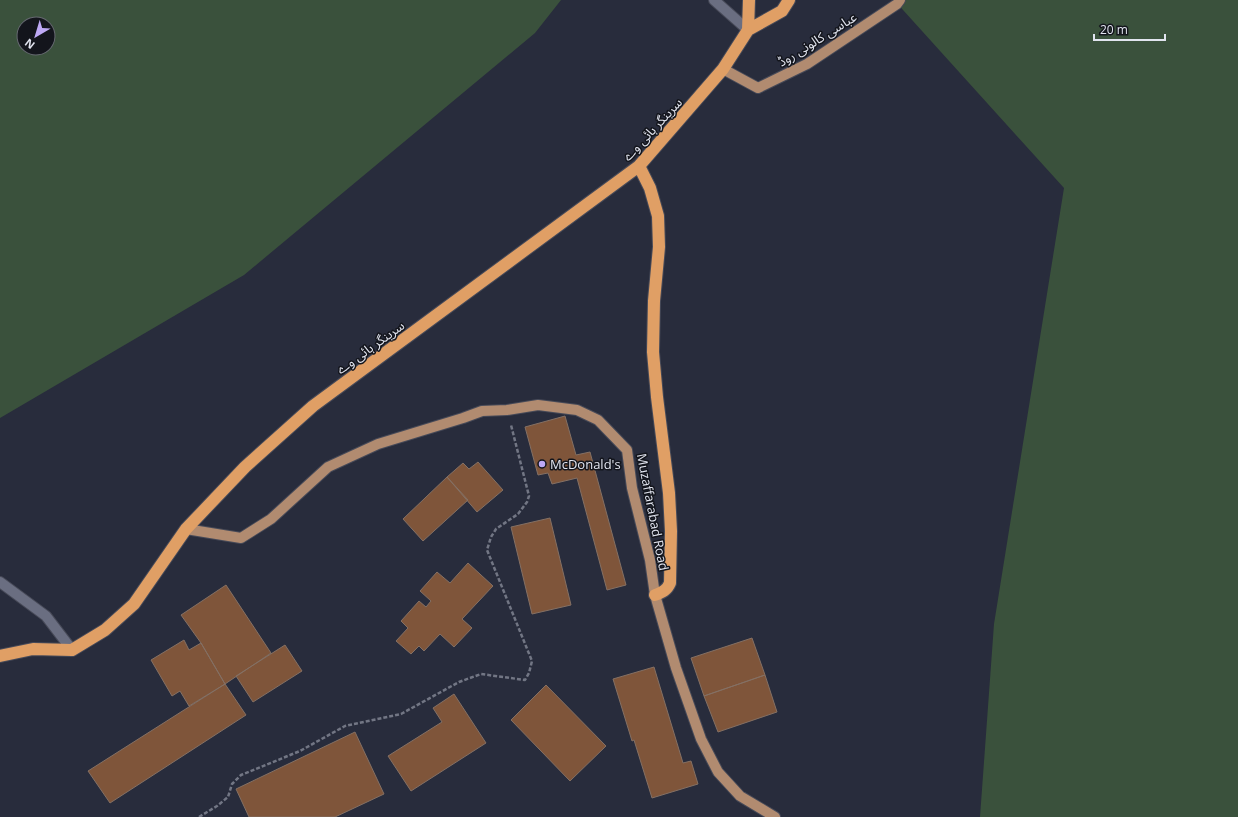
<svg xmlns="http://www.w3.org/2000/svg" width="1238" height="817" font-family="'Open Sans','Noto Sans Arabic',sans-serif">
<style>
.green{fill:#3a513c;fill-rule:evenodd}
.building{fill:#7f553a;stroke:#847064}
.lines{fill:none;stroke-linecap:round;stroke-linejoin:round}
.minor-casing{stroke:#474a58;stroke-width:12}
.major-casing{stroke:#474a58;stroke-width:12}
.highway-casing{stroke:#474a58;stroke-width:14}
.path{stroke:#727684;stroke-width:2.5;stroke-dasharray:4 2;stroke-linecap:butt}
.minor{stroke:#6a6e81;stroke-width:10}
.major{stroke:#b18b70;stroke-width:10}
.highway{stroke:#e09f65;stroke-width:12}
.poi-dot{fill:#bea9f5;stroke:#13151c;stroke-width:1.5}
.labels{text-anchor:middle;stroke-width:3;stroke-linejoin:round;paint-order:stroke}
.street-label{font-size:13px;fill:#e1e4ef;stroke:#13151c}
.poi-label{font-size:13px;fill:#e1e4ef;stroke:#13151c;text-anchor:start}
</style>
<rect width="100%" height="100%" fill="#282c3c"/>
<!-- green -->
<path class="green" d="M0,0H561L535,33L244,275L0,418ZM24,24H48V48H24Z
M894,0H1238V817H980L994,624L1064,188Z"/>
<!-- building -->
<path class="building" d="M565,416L576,455L590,452L626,585L607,590L577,478L552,484L548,473L538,475L525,427Z
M478,462L503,490L477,512L447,477L463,463L469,469Z
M447,477L468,500L423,541L403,519Z
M550,518L571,605L532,614L511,527Z
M468,563L493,586L462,619L472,628L454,647L440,634L424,651L419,646L411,654L396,641L408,628L401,621L419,601L426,607L431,601L420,591L437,572L450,583Z
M226,585L271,653L225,684L201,643L181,615Z
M752,638L765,675L704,696L691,658Z
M184,640L189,650L201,643L225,684L189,706L180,691L172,696L151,660Z
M285,645L302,671L253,702L236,676Z
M654,667L683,763L691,761L698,784L652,798L634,740L632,741L613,679Z
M765,675L777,712L718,732L704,696Z
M225,684L246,715L110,803L88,771Z
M546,685L606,746L570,781L511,720Z
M454,694L486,743L411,791L388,756L442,722L433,708Z
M355,732L384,794L335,817H249L236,789Z"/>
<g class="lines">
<defs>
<path id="minor" d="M714,0L748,30
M0,582L46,616L72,650"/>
<path id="major" d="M723,69L758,88L807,64L897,4L900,0
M186,529L241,538L271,519L328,467L378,444L463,418L482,411L507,410L538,405L577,410L598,420L627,450L632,488L650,560L655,595L676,668L701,739L718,772L740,796L775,817"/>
<path id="highway" d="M748,30L749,0
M639,166L650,188L658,216L659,247L654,301L653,352L657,397L669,493L671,531L670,583C667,590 663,592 655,595
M0,656L33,649L72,650L105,630L134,604L186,529L245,467L313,406L639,166L723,69L748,30L782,11L789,0"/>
</defs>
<!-- minor casing -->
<use href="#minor" class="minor-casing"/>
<!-- major casing -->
<use href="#major" class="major-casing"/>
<!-- highway casing -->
<use href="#highway" class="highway-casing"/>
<!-- path -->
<path class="path" d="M199,817L217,806L228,797L232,784L241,775L300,751L345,726L401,714L459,682L481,674L525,680L529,673L532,661L487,550L491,537L496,529L518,514L527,502L529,496L511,425"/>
<!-- minor -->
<use href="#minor" class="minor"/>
<!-- major -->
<use href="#major" class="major"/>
<!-- highway -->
<use href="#highway" class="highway"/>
</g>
<!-- markers -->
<circle class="poi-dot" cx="542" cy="464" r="4"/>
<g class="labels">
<!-- street labels -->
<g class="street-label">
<text transform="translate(817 39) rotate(-32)" y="5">عباسی کالونی روڈ</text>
<text transform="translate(652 129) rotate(-47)" y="5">سرینگر ہائی وے</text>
<text transform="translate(370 347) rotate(-36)" y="5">سرینگر ہائی وے</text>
<text transform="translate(653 512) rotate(79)" y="5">Muzaffarabad Road</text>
</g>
<!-- poi labels -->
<g class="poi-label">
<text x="550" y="469">McDonald's</text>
</g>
</g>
<!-- north arrow -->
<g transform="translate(36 36) rotate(218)"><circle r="19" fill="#13151c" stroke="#656870"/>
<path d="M0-3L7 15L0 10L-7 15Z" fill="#bea9f5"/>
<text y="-6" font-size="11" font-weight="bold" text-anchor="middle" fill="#e1e4ef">N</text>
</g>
<!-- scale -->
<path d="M1094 34v6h71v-6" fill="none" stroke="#e1e4ef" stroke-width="2"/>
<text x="1100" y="34" font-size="12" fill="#e1e4ef" stroke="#13151c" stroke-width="3" paint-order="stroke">20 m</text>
</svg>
